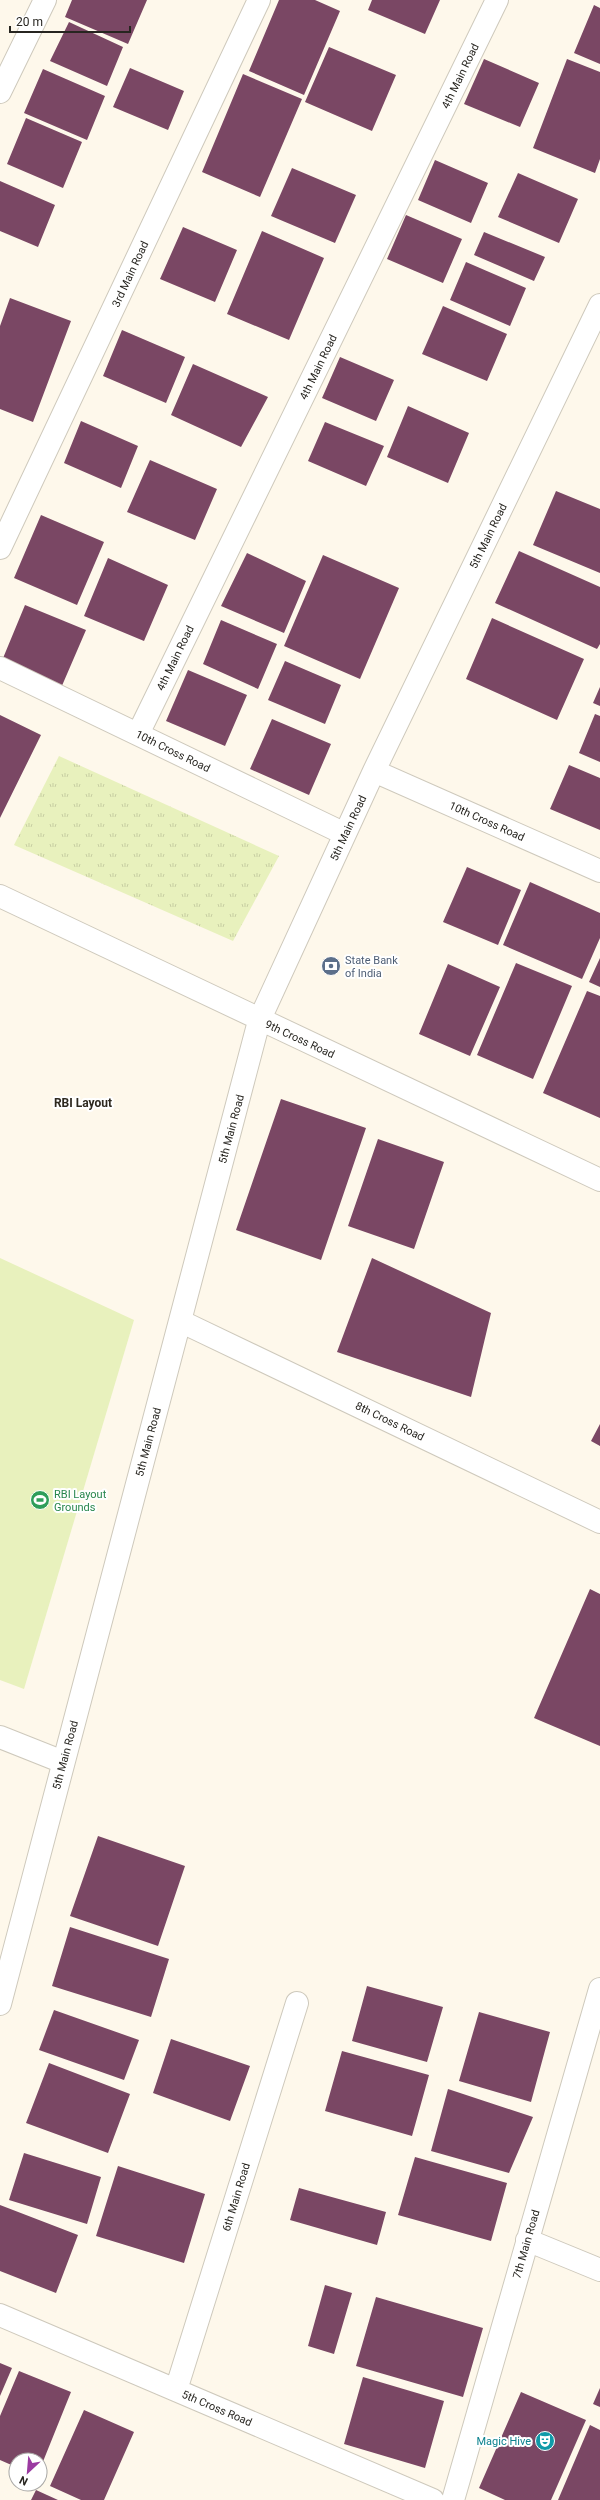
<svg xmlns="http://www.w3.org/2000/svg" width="600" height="2500" font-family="Roboto,sans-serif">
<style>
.grass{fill:url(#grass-tufts)}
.pitch{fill:#e8f1bd}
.building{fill:#7a4764}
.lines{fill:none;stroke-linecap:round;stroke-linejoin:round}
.minor-casing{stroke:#cec9bc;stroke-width:24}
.minor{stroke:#fff;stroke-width:22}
.labels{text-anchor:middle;stroke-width:4;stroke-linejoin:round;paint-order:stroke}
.street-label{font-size:11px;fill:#272520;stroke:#fff}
.service-label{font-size:11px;fill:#4e5e75;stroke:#fff;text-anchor:start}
.leisure-label{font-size:11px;fill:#27864d;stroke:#fff;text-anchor:start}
.culture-label{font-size:11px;fill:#0d838f;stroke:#fff;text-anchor:end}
.neighbourhood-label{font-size:12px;font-weight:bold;fill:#2e291f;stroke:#fff}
</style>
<defs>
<pattern id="grass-tufts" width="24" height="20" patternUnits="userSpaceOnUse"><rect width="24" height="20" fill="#e8f1bd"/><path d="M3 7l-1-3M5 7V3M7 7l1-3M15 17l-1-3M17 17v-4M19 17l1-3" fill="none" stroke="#c7cea2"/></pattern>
</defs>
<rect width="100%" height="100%" fill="#fef8eb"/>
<!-- grass -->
<path class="grass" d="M59,756L279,856L233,941L14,845Z"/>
<!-- pitch -->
<path class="pitch" d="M0,1258L134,1320L24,1689L0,1680Z"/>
<!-- building -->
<path class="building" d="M72,0H147L128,44L65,17Z
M279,0H315L340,11L304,95L249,71Z
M372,0H440L425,34L368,10Z
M594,5L600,8V64L574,53Z
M69,22L123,47L107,86L50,61Z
M329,47L396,75L372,131L305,102Z
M484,59L539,83L520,127L464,104Z
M567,59L600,72V159L595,173L533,148Z
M130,68L184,91L168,130L113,107Z
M43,69L105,96L87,140L24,113Z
M243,74L302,99L260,197L202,172Z
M26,118L82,142L63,188L7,164Z
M435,160L488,183L471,223L418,200Z
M292,168L356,195L335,243L271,216Z
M518,173L578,199L559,243L498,217Z
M0,181L55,205L38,247L0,231Z
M406,215L462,239L443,283L387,259Z
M183,227L237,250L215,302L160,279Z
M262,231L324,258L289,340L227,314Z
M484,232L545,257L534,281L474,255Z
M466,262L526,288L510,326L450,300Z
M10,298L71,321L33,422L0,409V326Z
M443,306L507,334L487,381L422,354Z
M122,330L185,357L166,403L103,376Z
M340,357L394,380L376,421L322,398Z
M193,364L268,397L241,447L171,415Z
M408,406L469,433L448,483L387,457Z
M81,421L138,446L121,488L64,463Z
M325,422L384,446L366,486L308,461Z
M150,460L217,489L195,540L127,512Z
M556,491L600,509V573L533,545Z
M41,515L104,542L77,605L14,578Z
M519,551L600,587V644L597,649L495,603Z
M247,553L306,581L284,633L221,606Z
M323,555L399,588L360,679L284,646Z
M108,558L168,585L144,641L84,616Z
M25,605L86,630L61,688L1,663Z
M492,618L584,659L557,720L466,679Z
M221,620L277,644L258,689L203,664Z
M285,661L341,685L325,724L268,700Z
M188,670L247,695L225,746L166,721Z
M600,687V706L593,703Z
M595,714L600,716V762L579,753Z
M0,715L41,735L0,818Z
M272,719L331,744L309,795L250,769Z
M569,765L600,778V830L550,809Z
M467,867L521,890L498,945L443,922Z
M530,882L600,913V938L582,979L503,945Z
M600,958V987L589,982Z
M516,963L572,986L533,1079L477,1055Z
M448,964L500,987L470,1056L419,1034Z
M587,991L600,996V1118L543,1093Z
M281,1099L366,1128L321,1260L236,1230Z
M378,1139L444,1162L414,1249L348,1226Z
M372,1258L491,1313L471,1397L337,1352Z
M600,1424V1446L591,1441Z
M590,1589L600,1594V1746L534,1718Z
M98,1836L185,1866L158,1946L70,1916Z
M70,1927L169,1959L151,2017L52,1986Z
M367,1986L443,2007L427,2062L352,2041Z
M54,2010L139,2040L124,2080L39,2050Z
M479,2012L550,2032L531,2102L459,2081Z
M171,2039L250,2066L230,2121L153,2093Z
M342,2051L429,2075L412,2136L325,2111Z
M49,2063L130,2094L108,2153L26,2123Z
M448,2089L533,2117L509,2173L431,2151Z
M24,2153L101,2177L87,2224L9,2200Z
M415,2157L507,2183L491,2241L398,2215Z
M118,2166L205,2194L184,2263L96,2236Z
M299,2188L386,2212L377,2245L290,2220Z
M0,2205L78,2235L56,2293L0,2271Z
M325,2285L352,2293L334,2354L308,2346Z
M376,2297L483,2328L463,2397L356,2366Z
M0,2363L12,2368L0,2396Z
M19,2371L71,2392L40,2469V2460H16V2467L0,2460V2416Z
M363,2377L444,2401L425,2468L344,2444Z
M600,2388V2407L593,2404Z
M521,2392L586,2420L551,2500H505L479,2488Z
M84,2410L134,2432L104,2500H81L50,2486Z
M590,2425L600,2430V2500H558Z
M36,2490L58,2500H31Z"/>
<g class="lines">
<defs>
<path id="minor" d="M0,92L45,0
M0,548L259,0
M0,668L345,834
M138,734L497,0
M374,771L600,871
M0,896L600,1180
M180,1321L600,1522
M0,1737L63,1762
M0,2004L259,1021L374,771L600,305
M527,2240L600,2270
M0,2315L433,2500
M176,2390L297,2003
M453,2500L600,1989"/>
</defs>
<!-- minor casing -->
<use href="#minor" class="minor-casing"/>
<!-- minor -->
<use href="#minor" class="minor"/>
</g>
<!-- icons -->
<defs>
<symbol id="bank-disc" viewBox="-11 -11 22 22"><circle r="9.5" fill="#5c6f8a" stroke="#fff"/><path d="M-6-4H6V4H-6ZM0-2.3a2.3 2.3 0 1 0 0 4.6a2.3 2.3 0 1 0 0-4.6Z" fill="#fff"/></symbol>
<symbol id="stadium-disc" viewBox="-11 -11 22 22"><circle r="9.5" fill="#2e9e5b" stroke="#fff"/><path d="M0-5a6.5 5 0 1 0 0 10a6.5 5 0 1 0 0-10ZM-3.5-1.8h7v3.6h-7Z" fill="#fff"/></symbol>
<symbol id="theatre-disc" viewBox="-11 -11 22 22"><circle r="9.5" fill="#0f9aa8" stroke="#fff"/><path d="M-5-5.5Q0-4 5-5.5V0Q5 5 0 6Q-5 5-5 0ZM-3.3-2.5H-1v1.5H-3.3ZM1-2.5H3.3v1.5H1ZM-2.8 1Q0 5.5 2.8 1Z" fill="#fff"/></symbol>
</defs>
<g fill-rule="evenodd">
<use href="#bank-disc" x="320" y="955" width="22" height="22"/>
<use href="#stadium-disc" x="29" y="1489" width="22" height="22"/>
<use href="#theatre-disc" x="534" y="2430" width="22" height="22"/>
</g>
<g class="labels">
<!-- street labels -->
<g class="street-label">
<text transform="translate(460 76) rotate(-64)" y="4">4th Main Road</text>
<text transform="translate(130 274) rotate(-65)" y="4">3rd Main Road</text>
<text transform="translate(318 367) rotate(-64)" y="4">4th Main Road</text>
<text transform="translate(488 536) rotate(-64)" y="4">5th Main Road</text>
<text transform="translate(175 658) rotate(-64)" y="4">4th Main Road</text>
<text transform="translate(173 751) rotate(26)" y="4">10th Cross Road</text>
<text transform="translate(487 821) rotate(24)" y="4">10th Cross Road</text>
<text transform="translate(348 828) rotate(-65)" y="4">5th Main Road</text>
<text transform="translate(300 1039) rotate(25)" y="4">9th Cross Road</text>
<text transform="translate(231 1129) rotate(-75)" y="4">5th Main Road</text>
<text transform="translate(390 1421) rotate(26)" y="4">8th Cross Road</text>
<text transform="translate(148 1442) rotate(-75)" y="4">5th Main Road</text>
<text transform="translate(65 1755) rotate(-75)" y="4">5th Main Road</text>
<text transform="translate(236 2197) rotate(-73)" y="4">6th Main Road</text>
<text transform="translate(526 2244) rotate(-74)" y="4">7th Main Road</text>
<text transform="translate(217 2408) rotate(23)" y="4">5th Cross Road</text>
</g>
<!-- service labels -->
<g class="service-label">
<text x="345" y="964">State Bank<tspan x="345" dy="13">of India</tspan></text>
</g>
<!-- leisure labels -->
<g class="leisure-label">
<text x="54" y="1498">RBI Layout<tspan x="54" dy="13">Grounds</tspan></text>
</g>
<!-- culture labels -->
<g class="culture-label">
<text x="531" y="2445">Magic Hive</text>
</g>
<!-- neighbourhood labels -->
<g class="neighbourhood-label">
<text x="83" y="1107">RBI Layout</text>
</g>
</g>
<!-- north arrow -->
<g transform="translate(28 2472) rotate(206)"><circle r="19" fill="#ffffff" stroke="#a9a8a6"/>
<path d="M0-3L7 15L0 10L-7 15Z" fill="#9b3aa1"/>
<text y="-6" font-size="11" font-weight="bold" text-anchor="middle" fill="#272520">N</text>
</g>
<!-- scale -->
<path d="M10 26v6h120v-6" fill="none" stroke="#272520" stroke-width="2"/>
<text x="16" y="26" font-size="12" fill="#272520" stroke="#ffffff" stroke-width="3" paint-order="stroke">20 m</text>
</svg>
